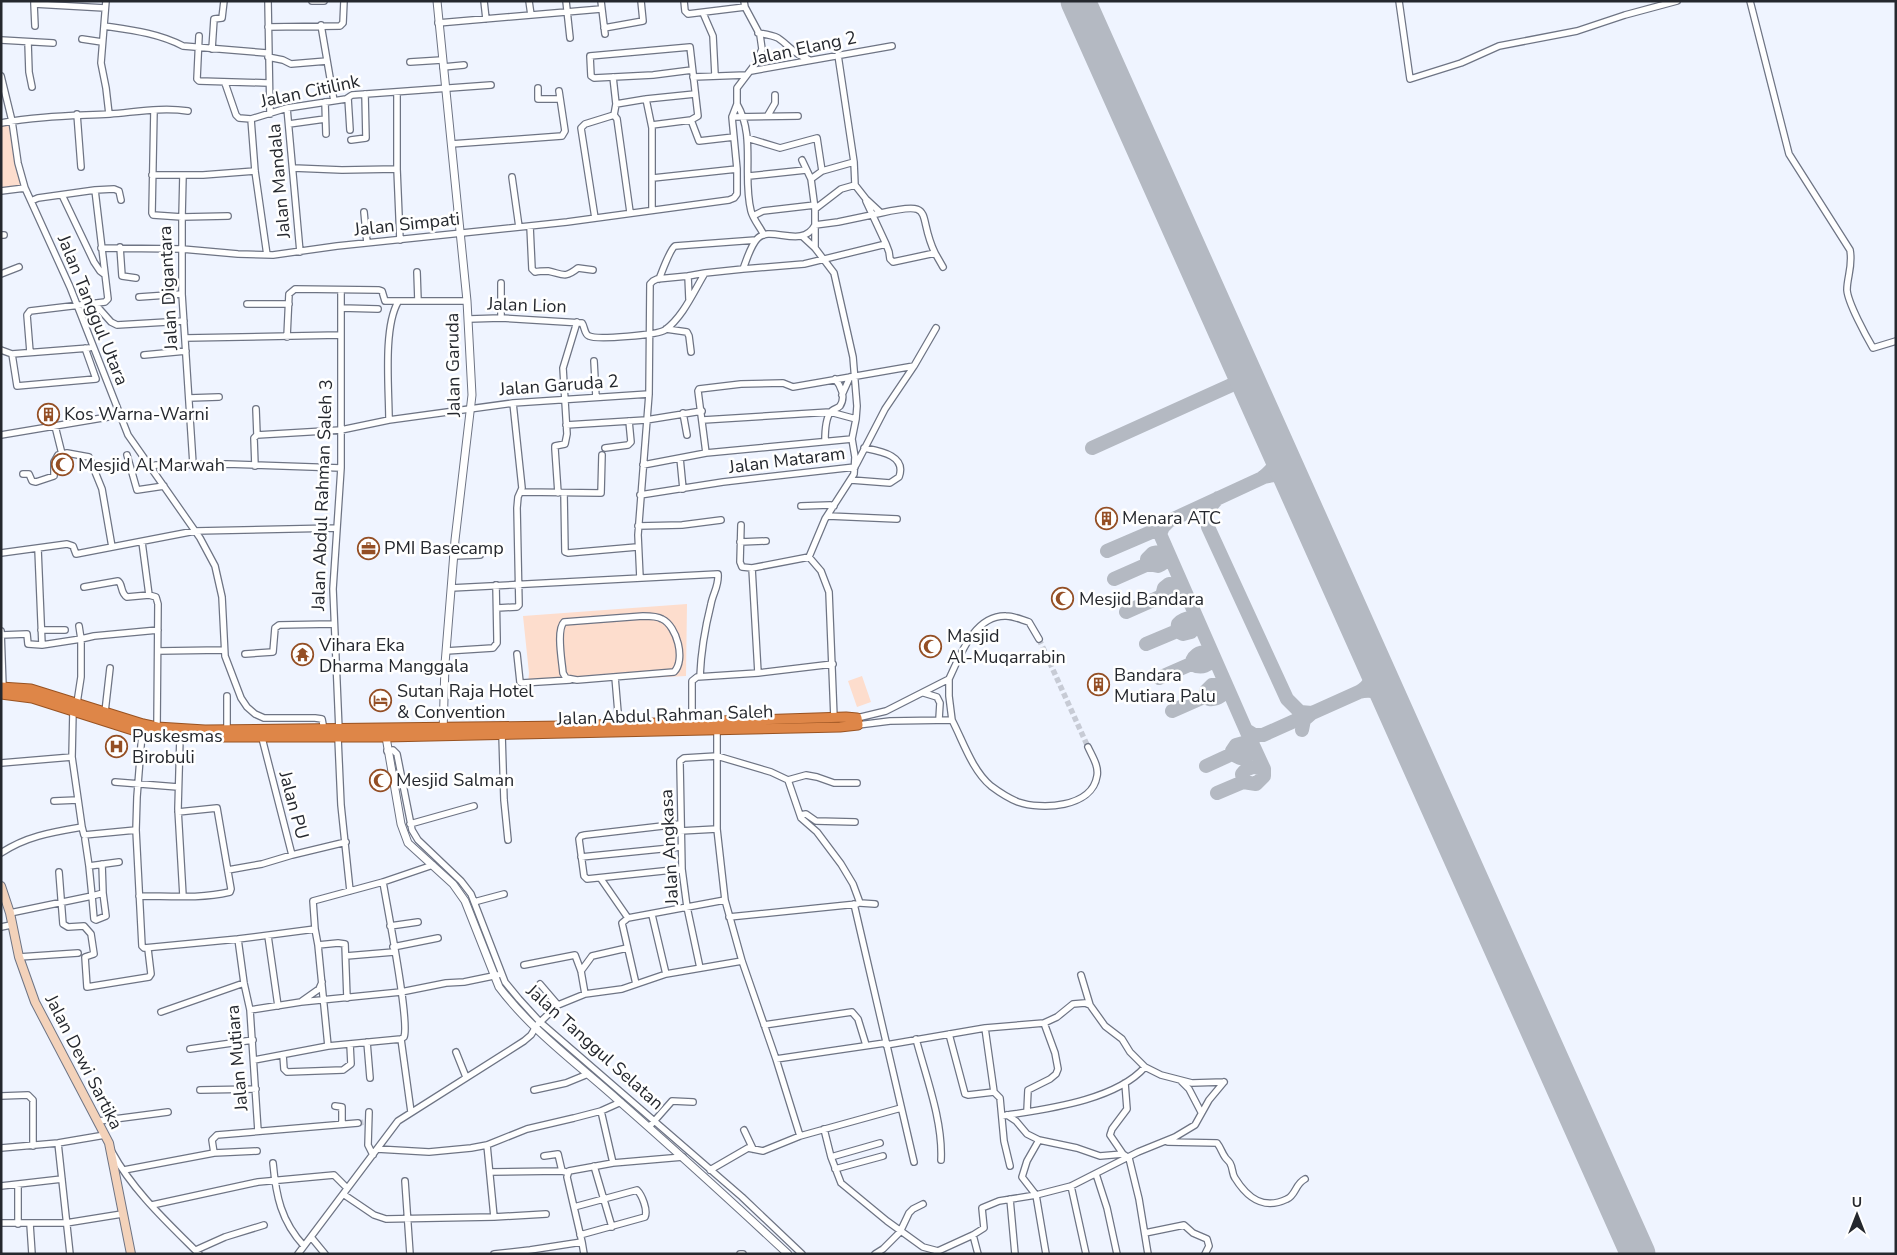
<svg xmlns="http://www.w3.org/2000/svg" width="1897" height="1255" font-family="'Nunito Sans',sans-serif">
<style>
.green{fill:#fdddcd}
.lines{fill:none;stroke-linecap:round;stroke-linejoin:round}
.taxiway{stroke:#b4b9c2;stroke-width:14}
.runway{stroke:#b4b9c2;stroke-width:35}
.minor-tunnel{stroke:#c7cbd5;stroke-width:5.5;stroke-dasharray:5.5 3;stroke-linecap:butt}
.minor-casing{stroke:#6e7484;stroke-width:8}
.tertiary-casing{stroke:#6e7484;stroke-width:9}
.secondary-casing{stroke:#6e7484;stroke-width:10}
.trunk-casing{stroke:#985221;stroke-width:11}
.minor{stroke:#fff;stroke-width:5.5}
.tertiary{stroke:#fff;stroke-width:7}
.secondary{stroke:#f3d2ba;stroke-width:8}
.trunk{stroke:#de8648;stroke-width:9}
.labels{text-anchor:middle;stroke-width:5;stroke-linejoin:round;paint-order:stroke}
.street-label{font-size:18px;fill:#25282e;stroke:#fff}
.poi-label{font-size:18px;fill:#25282e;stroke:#fff;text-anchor:start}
</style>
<rect width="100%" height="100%" fill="#eff4ff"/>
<!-- green -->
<path class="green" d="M10,122L24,187L1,190V123Z
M687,604L686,676L528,684L529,673L523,616Z
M862,676L871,702L857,707L848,681Z"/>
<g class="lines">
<!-- taxiway -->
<path class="taxiway" d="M1277,446C1278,462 1275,468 1262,478L1169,521L1163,527L1160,534L1246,730L1254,735H1263L1359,692C1371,685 1374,676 1374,663
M1092,448L1247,378
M1263,477L1280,474L1293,481
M1218,498C1209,507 1205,515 1208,527L1287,699L1300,712L1312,713L1304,720L1302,730
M1107,551L1163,527
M1114,579L1148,564L1158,566L1162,564L1166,561L1168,555L1163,551L1153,553L1147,559L1148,564
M1126,612L1162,596L1164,588L1169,584L1182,586L1180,593L1174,598L1167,599L1162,596
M1146,644L1177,631L1178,624C1184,618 1190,617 1197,620L1196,626L1191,632L1183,634L1177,631
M1159,678L1191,664C1194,653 1202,650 1212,654C1211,667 1201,669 1191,664
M1359,692C1371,689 1380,692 1390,698
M1172,711L1206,696L1209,699C1218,700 1224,695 1227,687L1223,684L1212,685L1206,691V696
M1247,742L1253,745C1252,753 1247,757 1240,758L1232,754V751L1236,745Z
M1206,766L1232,754
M1243,782L1242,774C1247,767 1256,765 1264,769
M1217,793L1243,782L1256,784L1264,776V769L1246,730"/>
<!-- runway -->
<path class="runway" d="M1078,1L1638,1254"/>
<!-- minor-tunnel -->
<path class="minor-tunnel" d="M1039,639L1088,747
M358,1123L366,1122"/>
<defs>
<path id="minor" d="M34,1V4L105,8
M106,1L101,63L106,88L109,114
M268,1L270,114
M312,1H324
M484,1L486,19
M529,1L531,15
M566,1L570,38
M601,1L605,34
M684,1L685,11L688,14L745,7
M1399,1L1410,79L1461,63L1499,46L1577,31L1625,15L1677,1
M1750,1L1789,154L1850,250C1853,266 1847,277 1847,290C1848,303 1866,336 1873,348L1896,341
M34,4L35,26
M703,13L713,36L715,75
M438,23L601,9
M321,25L334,101
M104,26C131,30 158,33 183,46L267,53
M268,27L340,26L343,23L344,1
M604,28L643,21L641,1
M758,33C765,34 772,35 778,38C790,46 793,54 808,59
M199,36L197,79L199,81L268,83
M82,39L102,42
M1,40L53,43
M28,42L29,72L32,87
M212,49L214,19L222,18L224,1
M838,55L854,162L855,185
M268,57L283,60L291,64L327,61
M410,62L442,60
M443,67L464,65
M751,71L892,46
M1,76L12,121L18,163L25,188L70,287L128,435L200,538L215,566L222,597L225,656L241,698L247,707L255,714L264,718H315L322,719L324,730
M613,77L616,104
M693,77L746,75
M225,83L236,115L239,118L251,119L287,108L346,99L352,95L491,85
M538,88V99H560
M397,93V169
M348,98L350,130
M325,102L326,134
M737,104C756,137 742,175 751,211C753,219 760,227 764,235
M287,108L300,252
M154,110L152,213L153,215L182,217V294L193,464
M77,114L81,167
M614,115L617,119L630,212
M768,115L775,103V95
M732,117L798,116
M251,119L255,171L267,255
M691,120L699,141L734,137
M1,123C38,116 73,116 110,114C136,112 162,107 188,111
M289,124L325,119
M652,125L691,120L698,116L690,47L590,56L591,76L594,78L653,75L692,70
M747,138L780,148L817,138L822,171
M351,140L366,138L365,94
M451,144L562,136L565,131L559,91
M802,160L811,179
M293,168L342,170L397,169L400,240
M152,175H203L255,171
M183,175L182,217L228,216
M749,176L806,170
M512,177L519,227
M653,178L737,169
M95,190L114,189L119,191L121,200
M1,191L25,188
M62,195L94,262L100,271L104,274
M866,201L886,244
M652,210V128L646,99L695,94
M364,212L367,243
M753,216L763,211L815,205
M595,218L581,128L585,124L614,115L616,104L646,99
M815,225L838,222L881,213
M530,226L532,269L535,272C539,271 544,271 548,271C563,274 564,279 578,268L593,270
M1,235H4
M802,236L815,248L834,273L853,357L857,406L856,419
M120,247L122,276L136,278
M101,248L182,249L238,254L273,255L337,246L567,222L729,200L734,198L737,194V169L732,117L737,104V88L756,63L762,49L760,35L745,7L744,1
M815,248V209L811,179L822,171L854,162
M935,253L943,267
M743,269L804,264L886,244L889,252L890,259L893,262L935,253C916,214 938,200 881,213L866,199L855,185L841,189L815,209
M417,272L418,301
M1,274L19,267
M688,276L705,273
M659,279C662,272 670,249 675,246L756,240
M139,297L182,294
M95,304L111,322L117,325L184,321
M247,304H289
M341,308L378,309
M501,318V283
M469,319L501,318L582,323C585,327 584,334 589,336C597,340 658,335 665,330C683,317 694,291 705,273L743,269C747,259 750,247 757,239C770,224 802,250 815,225
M666,329L687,332L689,336L691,352
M287,337L289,294L295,289L379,290L382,291L385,301H467
M185,338L340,335
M1,350L12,354L89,348
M30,352L27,315L30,311L105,302L108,299L95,190L38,198L31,201
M12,354L17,386L96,379L85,348
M144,355L186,351
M594,361L596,397
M842,395L850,377
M189,398L219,397
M256,409L257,435
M683,413L687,435
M389,420C389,389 383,328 398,302
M703,420L830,412L856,419L852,439L855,457L854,474L825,519L809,557L752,568L742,567L740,562L741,525
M566,425L646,420L702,411
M55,426L62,454
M1,435L120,415
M825,441C825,433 825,420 830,413C832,409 837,409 840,406C846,397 841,386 835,379
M605,448L628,445L631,442L629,421
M706,453L698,391L699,389L741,384L783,383L793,387L914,366L936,328
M127,455L137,490L164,486
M680,458L683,489
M643,465L706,453L852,439
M856,465L885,409L914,366
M255,466L254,438L257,435L341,430L389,420L513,403L649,394
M149,467L156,465L227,464L341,468
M23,474H29L32,481L36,482L54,476V462L58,455L67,453L89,457L102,489L112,547
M851,480L890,483L899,477C907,455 879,451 864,448
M521,492L601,493L602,455
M558,493L555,449V446L565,444L567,434L563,368L577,322
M564,493L565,552L568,553L637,547
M640,495L723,482L855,467
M801,506L830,505L834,506
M828,516L897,519
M638,526L682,525L721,520
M142,542L149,595L156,597L158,604L157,727
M740,542L766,541
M38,549L42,645L81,639L79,626
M1,553L67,544L73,546L76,554L195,531L336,528
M453,556L480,555
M809,557L821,571L829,592L834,718
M752,568L758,673
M640,578L638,535L649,394L650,284L653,281L657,279L688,276L689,299
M84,587L118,581C123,584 120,593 127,597L149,595
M451,588L718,574C719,586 713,593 711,604C705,628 701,652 700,676
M497,608L517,607L519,605L517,508L518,497L522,488L513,403
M643,616C649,616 657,616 662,619C677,626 686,660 674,672L577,680L566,678L563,673C562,661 556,630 564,622Z
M41,630H65
M1,631L3,687
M1,635L27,634L28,644L42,645
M158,651L223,650
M446,651L493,648L497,643V638L496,585
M245,654L273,652L275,628L279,625L333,624
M517,654L520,682L522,683L570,680
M615,677L619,724
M949,679V696L952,720
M924,693L937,697L940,703L939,719
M227,696V730
M77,703L81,677V639L94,636L158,630
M105,712L110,668
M857,718L886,711L949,679C960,656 974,615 1006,616C1014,616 1022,620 1029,622L1039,639
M692,722V681L697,677L758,673L833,664
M858,725L890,721L952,720C963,741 972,770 991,786C999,792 1008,798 1018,802C1041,810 1092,808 1097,776C1099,766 1092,756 1088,747
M717,729V829L725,900L742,961L776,1059L800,1136
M339,730L333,589L341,468V290
M142,733L137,797L136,830L142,946L144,948L238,939L315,929L313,901L383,882L433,865
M502,734L504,800L508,840
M180,737L178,809L183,896
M262,738L292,855L346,842
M338,738L341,805L350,891
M387,751L393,750L397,754L412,830L418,840L461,881L471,894L505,982L519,999L540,1022L742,1197L802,1254
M72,757L73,711
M1,763L72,757L82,827C53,832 26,836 1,853
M788,780L806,775L817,777L834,783H857
M115,782L178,787
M54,801L78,800
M800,815L806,814L816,821L855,822
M410,824L474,806
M680,824L585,835L581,836L579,839L584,876L587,879L682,869
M82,827L84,835L136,830
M680,831L717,829
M85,839L89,866
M581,857L681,847
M102,864L103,893
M228,870L262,864L292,855
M59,872L63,924L68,927L84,926L91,934L94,954L85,957L87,987L149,977L151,974L148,949
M601,879L628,918L725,900
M103,893L106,916L96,920L94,919L92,896Z
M139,896C169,896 200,899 230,892L231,889L217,808L178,812
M474,902L504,894
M854,904L914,1162
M10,913L92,896L89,866L119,862
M652,915L666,974
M729,917L857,904
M628,918L622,923L636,984
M390,926L418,922
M1,927L11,925
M315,929L318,945L328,1046
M268,936L278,1006
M238,939L244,983L250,1010L258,1131
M318,945L338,943L345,944L347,998
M393,947L438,938
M346,956L394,952
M19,957L78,953
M524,965L575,955L581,971L585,994
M700,968L687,907L682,869L680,764V761L684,758L717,756L771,772L788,780L801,818L817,832L841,864L853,884L860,903L875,904
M581,971L592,956L627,948
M1081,975L1090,1005
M540,984L558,1005
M302,1001L319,989L322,982
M250,1010L301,1002L401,992L446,983L464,982L498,975
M161,1012L244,983
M764,1025L852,1012L858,1019L866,1045
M985,1028L994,1092L1000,1098L1004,1141L1010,1166
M949,1034L965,1094L968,1095L994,1092
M401,1039L411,1112
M916,1039C926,1077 943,1121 941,1160
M367,1042L370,1078
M886,1045L985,1028L1044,1023L1057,1017L1073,1004L1085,1003L1090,1005L1105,1026L1122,1039L1130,1052L1145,1067L1161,1075L1192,1083L1224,1082
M190,1049L253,1040
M456,1052L466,1077
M283,1055L284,1069L287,1072L343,1070L351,1064L350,1044
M776,1059L885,1043
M254,1060L328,1046L401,1039L404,1037C410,1022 387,906 383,882
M1181,1081L1189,1089L1201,1112
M200,1090L256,1089
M534,1090L566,1083L588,1074
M1,1096L28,1095L33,1100V1146
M335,1106L342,1107V1124
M601,1111L613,1163
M1027,1111L1028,1090L1050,1079L1056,1074L1058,1069L1055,1053L1044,1023
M369,1112L368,1145L373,1155
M1007,1115L1016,1121L1027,1134L1039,1140L1077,1148L1100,1156L1123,1154L1129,1158L1139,1199L1148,1254
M1002,1116C1045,1109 1115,1101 1145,1067
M99,1121L168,1112
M649,1127L672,1101L693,1102
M824,1129L831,1157L841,1183L887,1221L923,1247L938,1251L973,1235L984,1228L982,1208L999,1201L1036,1195L1071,1186L1138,1152L1175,1137L1195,1125L1209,1100L1224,1082
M744,1130L753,1149
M1039,1140L1027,1161L1022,1177L1036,1195L1046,1254
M1168,1142L1217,1143C1221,1148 1222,1153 1225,1157C1226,1159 1229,1161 1230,1163C1233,1168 1232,1174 1235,1178C1248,1199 1264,1210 1287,1199C1296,1195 1295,1184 1305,1179
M58,1143L70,1254
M1,1148L58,1143L105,1135
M377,1149L429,1152L471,1148L487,1145L527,1129L574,1118L601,1111L621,1102
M112,1152C133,1191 168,1223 199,1254
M214,1153L257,1151
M1123,1154L1110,1135L1112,1129L1127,1109L1125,1083
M544,1156L558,1154L562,1171L566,1172
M831,1157L880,1143
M273,1163C276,1196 281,1221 304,1246
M594,1166L612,1227
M835,1169L883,1156
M124,1170L214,1153L212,1140L217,1135L358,1123
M710,1170L748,1148L763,1151L800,1136L901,1108
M490,1172L562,1171
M1096,1174L1107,1208L1117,1254
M405,1181L410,1254
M18,1185V1224
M1,1186L62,1179
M1071,1186L1086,1254
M343,1194L374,1215L386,1219L494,1217L487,1145
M1010,1199L1015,1254
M152,1205L258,1182L334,1175L347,1188
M574,1207L637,1190C642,1195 648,1210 645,1217L580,1235
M494,1217L546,1214
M1,1223H66L122,1214
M30,1224L32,1254
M1145,1233L1184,1225L1193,1233L1207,1239L1209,1246L1205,1254
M973,1235L978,1254
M311,1237L325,1254
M582,1242L584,1254
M196,1250L225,1237L264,1225
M298,1254L398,1121L524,1041L531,1035L537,1025L558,1005L585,994L622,989L666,974L742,961
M494,1254L530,1250L582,1242L567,1177L569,1171L613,1163L683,1157
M740,1254H743
M875,1254L883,1249L900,1232L909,1213L913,1209L923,1204"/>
<path id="tertiary" d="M437,1L467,301L472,395L455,540L445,664L443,733
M386,737L401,824L408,843L453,884L465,901L499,987C532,1031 578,1064 619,1101C676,1151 732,1202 788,1254"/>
<path id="secondary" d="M1,886L10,913L19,957L35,1002L109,1143L131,1254"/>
<path id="trunk" d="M1,687L31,689L143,724L157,727L205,730L565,726L846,717L857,718L858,725L840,727L386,737H180L142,733L32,698L1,694"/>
</defs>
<!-- minor casing -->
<use href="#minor" class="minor-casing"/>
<!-- tertiary casing -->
<use href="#tertiary" class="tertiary-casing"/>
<!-- secondary casing -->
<use href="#secondary" class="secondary-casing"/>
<!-- trunk casing -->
<use href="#trunk" class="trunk-casing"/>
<!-- minor -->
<use href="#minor" class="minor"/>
<!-- tertiary -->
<use href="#tertiary" class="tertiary"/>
<!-- secondary -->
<use href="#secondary" class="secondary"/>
<!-- trunk -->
<use href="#trunk" class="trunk"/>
</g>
<!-- icons -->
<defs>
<symbol id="building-ring" viewBox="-11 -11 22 22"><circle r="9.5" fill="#fff" stroke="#944f25" stroke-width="1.5"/><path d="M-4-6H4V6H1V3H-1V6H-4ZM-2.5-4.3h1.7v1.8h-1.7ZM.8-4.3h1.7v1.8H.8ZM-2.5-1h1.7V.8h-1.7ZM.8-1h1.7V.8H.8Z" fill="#944f25"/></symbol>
<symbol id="mosque-ring" viewBox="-11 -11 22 22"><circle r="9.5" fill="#fff" stroke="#944f25" stroke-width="1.5"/><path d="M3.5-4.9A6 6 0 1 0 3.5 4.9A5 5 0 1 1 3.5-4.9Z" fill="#944f25"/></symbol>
<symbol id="office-ring" viewBox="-11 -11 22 22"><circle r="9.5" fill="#fff" stroke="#944f25" stroke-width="1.5"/><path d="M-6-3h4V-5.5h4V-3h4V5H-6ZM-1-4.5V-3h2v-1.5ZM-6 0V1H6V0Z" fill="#944f25"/></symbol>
<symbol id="temple-ring" viewBox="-11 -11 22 22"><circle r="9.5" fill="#fff" stroke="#944f25" stroke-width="1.5"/><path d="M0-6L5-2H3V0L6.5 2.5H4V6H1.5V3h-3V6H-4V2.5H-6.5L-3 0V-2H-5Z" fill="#944f25"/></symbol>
<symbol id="hotel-ring" viewBox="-11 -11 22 22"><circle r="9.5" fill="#fff" stroke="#944f25" stroke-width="1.5"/><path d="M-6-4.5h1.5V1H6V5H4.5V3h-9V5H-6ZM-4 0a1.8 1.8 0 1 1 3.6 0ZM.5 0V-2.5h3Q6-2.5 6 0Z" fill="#944f25"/></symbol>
<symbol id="hospital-ring" viewBox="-11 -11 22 22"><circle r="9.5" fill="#fff" stroke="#944f25" stroke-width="1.5"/><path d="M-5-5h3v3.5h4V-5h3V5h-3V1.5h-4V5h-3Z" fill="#944f25"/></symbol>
</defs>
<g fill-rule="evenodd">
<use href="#building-ring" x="36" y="402" width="25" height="25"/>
<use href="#mosque-ring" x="50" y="452" width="25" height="25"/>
<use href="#building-ring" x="1094" y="506" width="25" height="25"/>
<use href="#office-ring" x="356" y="536" width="25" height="25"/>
<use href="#mosque-ring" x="1050" y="586" width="25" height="25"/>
<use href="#mosque-ring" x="918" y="634" width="25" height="25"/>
<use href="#temple-ring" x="290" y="642" width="25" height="25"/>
<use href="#building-ring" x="1086" y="672" width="25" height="25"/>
<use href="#hotel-ring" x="368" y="688" width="25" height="25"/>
<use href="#hospital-ring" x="104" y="734" width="25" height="25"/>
<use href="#mosque-ring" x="368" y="768" width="25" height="25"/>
</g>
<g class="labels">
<!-- street labels -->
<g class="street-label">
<text transform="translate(804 48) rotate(-12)" y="6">Jalan Elang 2</text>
<text transform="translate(310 91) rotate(-12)" y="6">Jalan Citilink</text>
<text transform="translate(279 181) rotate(-95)" y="6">Jalan Mandala</text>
<text transform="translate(407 224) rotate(-6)" y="6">Jalan Simpati</text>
<text transform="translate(168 288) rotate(-93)" y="6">Jalan Digantara</text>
<text transform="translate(527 305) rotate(2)" y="6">Jalan Lion</text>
<text transform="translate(93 310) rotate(68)" y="6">Jalan Tanggul Utara</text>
<text transform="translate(453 365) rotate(-91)" y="6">Jalan Garuda</text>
<text transform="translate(559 385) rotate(-4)" y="6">Jalan Garuda 2</text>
<text transform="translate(787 460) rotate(-7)" y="6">Jalan Mataram</text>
<text transform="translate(322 495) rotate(-88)" y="6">Jalan Abdul Rahman Saleh 3</text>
<text transform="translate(665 715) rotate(-2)" y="6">Jalan Abdul Rahman Saleh</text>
<text transform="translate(294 805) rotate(75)" y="6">Jalan PU</text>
<text transform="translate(669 847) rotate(-93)" y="6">Jalan Angkasa</text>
<text transform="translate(595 1047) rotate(42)" y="6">Jalan Tanggul Selatan</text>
<text transform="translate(237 1058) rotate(-95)" y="6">Jalan Mutiara</text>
<text transform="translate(84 1062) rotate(63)" y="6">Jalan Dewi Sartika</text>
</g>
<!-- poi labels -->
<g class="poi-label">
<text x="64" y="420">Kos Warna-Warni</text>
<text x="78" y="471">Mesjid Al Marwah</text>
<text x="1122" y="524">Menara ATC</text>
<text x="384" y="554">PMI Basecamp</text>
<text x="1079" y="605">Mesjid Bandara</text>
<text x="947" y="642">Masjid<tspan x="947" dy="21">Al-Muqarrabin</tspan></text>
<text x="319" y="651">Vihara Eka<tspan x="319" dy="21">Dharma Manggala</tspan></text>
<text x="1114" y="681">Bandara<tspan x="1114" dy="21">Mutiara Palu</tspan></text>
<text x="397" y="697">Sutan Raja Hotel<tspan x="397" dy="21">&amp; Convention</tspan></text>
<text x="132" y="742">Puskesmas<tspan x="132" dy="21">Birobuli</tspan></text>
<text x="396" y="786">Mesjid Salman</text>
</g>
</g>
<!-- border -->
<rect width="1897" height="1255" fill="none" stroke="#25282e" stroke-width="5"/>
<!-- north arrow -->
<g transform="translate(1857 1215)" stroke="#ffffff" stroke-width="4" paint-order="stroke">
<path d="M0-4L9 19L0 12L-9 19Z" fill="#25282e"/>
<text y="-8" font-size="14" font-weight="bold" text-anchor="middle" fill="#25282e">U</text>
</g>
</svg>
